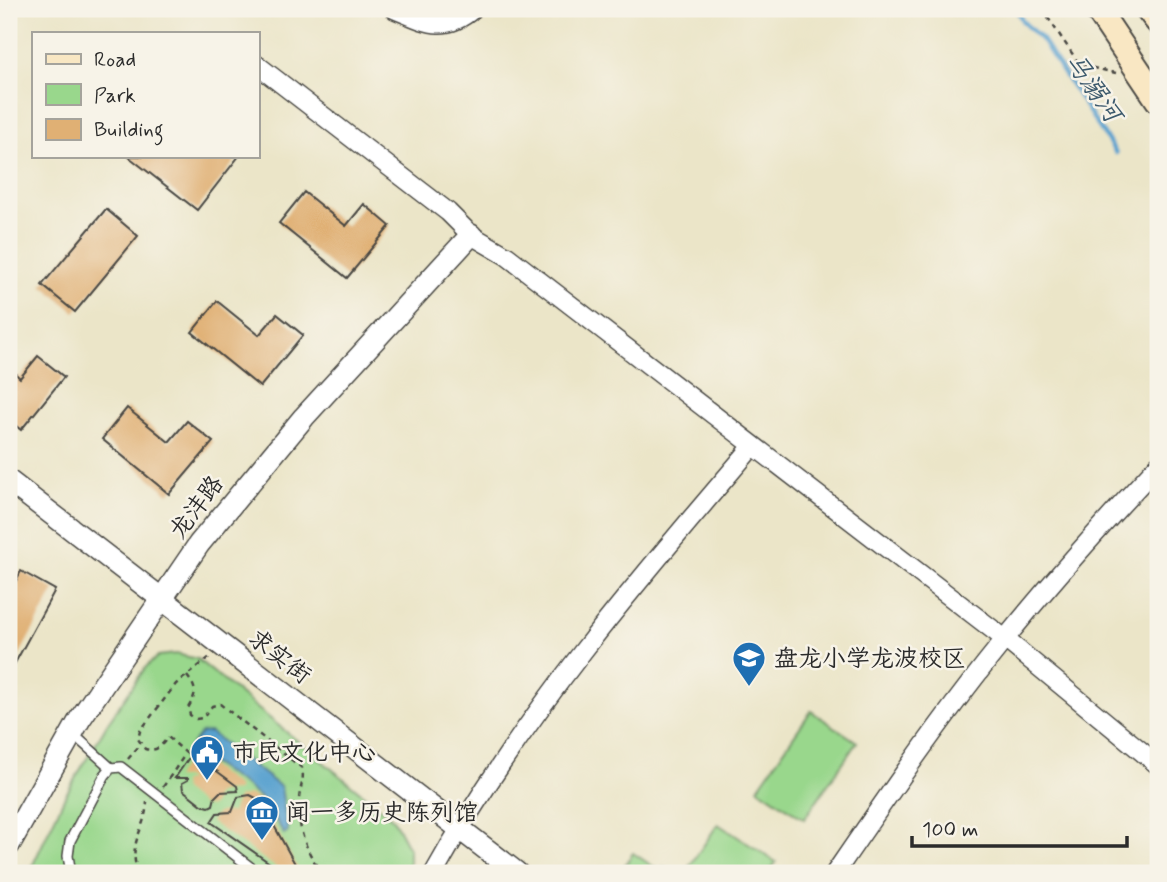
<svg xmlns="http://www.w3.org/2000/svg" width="1167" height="882" font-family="Mynerve,'LXGW WenKai TC',sans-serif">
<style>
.green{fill:#99d78c;stroke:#62815c;stroke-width:2}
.water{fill:#58a1cf;stroke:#42667d;stroke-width:2}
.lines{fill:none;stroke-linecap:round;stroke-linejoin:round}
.stream{stroke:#58a1cf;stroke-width:4.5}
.building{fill:#e0b074}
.service-casing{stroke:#484743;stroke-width:12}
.minor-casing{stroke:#484743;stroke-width:21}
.tertiary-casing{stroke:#484743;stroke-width:24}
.secondary-casing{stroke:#484743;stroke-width:28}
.path{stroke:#484743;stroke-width:2.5;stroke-dasharray:5 5;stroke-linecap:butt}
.service{stroke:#fff;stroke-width:9}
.minor{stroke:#fff;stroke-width:18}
.tertiary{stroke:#fff;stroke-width:21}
.secondary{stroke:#f9e7c3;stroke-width:24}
.labels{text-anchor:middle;stroke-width:5;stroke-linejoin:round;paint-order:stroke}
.street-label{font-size:24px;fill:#2b2b2b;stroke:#f7f3e8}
.poi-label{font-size:24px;fill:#2b2b2b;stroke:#f7f3e8;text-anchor:start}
.water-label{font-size:26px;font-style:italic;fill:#3d5a6d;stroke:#f7f3e8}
</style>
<rect width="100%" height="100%" fill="#f7f3e8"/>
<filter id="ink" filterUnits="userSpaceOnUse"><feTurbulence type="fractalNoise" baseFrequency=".0143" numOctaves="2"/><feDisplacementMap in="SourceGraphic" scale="14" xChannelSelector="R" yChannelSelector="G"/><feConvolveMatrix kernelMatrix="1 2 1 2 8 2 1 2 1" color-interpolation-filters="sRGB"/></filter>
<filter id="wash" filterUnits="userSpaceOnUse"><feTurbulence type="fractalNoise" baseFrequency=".00686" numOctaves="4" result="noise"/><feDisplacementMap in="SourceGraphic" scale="28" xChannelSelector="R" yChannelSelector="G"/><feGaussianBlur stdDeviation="1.57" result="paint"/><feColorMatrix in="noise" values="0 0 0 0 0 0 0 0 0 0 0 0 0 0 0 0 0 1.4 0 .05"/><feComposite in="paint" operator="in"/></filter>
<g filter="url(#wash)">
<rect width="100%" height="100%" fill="#ebe5c8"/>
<!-- green -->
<path class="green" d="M176,654L197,659L393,819L409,849V873H29L65,796L107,724L145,668L158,656Z
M811,711L857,742L804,819L758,788Z
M718,824L776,862L769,873H685Z
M633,853L660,871L664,867L674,873H620Z"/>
<!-- water -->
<path class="water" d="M210,732L281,787L288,832L284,834L265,802L247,787L189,748L201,733Z"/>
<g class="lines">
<!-- stream -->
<path class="stream" d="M1016,9L1023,22L1042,40L1116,153"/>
</g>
<g id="blocks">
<!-- building -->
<path class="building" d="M130,156H192L195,158L197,156H239L197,210L129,157Z
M304,192L346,226L364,204L390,226L347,278L279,223Z
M106,209L138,236L75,312L42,285Z
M217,301L259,335L277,314L303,335L260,387L192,332Z
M38,356L64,377L21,430L9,420V368L20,378Z
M127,408L169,442L187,421L213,442L169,494L102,439Z
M21,571L55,590L9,674V594Z
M195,755L237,786L238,791L220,792L215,797L213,805L209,807L202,805L183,790L182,783L188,780V778H175L188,759Z
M250,795L260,800L300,873H284L211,822L217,813L232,812L238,797Z"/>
</g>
</g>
<g filter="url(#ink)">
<use href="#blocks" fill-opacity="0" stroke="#484743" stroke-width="2"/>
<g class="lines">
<defs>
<path id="service" d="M73,734L111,768
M71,873L68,856L70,841L105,775L111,768L121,767L258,873"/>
<path id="minor" d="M394,9C426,22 444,34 473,9
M257,65L448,212L471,235L507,256L1005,639L1158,765
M434,873C521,717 637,581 753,446
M835,873C887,797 939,721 997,649C1048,585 1103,524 1158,465"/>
<path id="tertiary" d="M9,481L517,873
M9,845L80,719L199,544L304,417L471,235"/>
<path id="secondary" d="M1097,9L1158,100
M1148,9L1158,22"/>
</defs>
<!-- service casing -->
<use href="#service" class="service-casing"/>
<!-- minor casing -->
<use href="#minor" class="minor-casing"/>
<!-- tertiary casing -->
<use href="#tertiary" class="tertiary-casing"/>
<!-- secondary casing -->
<use href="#secondary" class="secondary-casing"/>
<!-- path -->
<path class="path" d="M1042,9L1080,65L1116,73
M187,676C197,689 197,693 188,708L190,715L196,719L203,718L212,706L220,704L302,768C305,781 299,789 299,801C297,827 306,852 322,873
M128,759L139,746
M163,787L186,753L168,737C161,746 157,752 145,749L138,739L140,731L176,684L210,657
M138,873C127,842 145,832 147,802"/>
<!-- service -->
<use href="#service" class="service"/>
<!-- minor -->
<use href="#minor" class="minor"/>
<!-- tertiary -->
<use href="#tertiary" class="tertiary"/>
<!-- secondary -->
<use href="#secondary" class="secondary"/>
</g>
</g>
<!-- icons -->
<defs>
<symbol id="school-pin" viewBox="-11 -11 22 30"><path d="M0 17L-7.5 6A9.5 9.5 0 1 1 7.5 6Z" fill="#1f6fb2" stroke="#f7f3e8"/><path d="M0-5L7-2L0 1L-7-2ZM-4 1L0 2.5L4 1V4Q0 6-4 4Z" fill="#fff"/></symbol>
<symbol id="civic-pin" viewBox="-11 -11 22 30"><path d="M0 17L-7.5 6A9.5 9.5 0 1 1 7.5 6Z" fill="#1f6fb2" stroke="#f7f3e8"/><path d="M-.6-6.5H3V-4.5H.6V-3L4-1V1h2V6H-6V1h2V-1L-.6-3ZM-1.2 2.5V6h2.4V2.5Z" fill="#fff"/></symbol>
<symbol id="museum-pin" viewBox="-11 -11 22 30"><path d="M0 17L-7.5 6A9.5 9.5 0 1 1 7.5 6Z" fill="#1f6fb2" stroke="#f7f3e8"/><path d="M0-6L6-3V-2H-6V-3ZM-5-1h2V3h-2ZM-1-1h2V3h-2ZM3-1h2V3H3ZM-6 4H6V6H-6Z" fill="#fff"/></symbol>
</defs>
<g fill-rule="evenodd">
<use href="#school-pin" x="730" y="639" width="38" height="52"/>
<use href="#civic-pin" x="188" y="733" width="38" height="52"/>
<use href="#museum-pin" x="243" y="793" width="38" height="52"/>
</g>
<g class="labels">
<!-- street labels -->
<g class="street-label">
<text transform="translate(196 507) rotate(-53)" y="8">龙沣路</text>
<text transform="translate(280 656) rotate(38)" y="8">求实街</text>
</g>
<!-- poi labels -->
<g class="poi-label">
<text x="774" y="666">盘龙小学龙波校区</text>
<text x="232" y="760">市民文化中心</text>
<text x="286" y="820">闻一多历史陈列馆</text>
</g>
<!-- water labels -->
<g class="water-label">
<text transform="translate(1094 87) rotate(55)" y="9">马溺河</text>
</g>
</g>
<!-- margin -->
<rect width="1167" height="882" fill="none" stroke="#f7f3e8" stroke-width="35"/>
<!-- legend -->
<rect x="32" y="32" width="228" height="126" fill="#f7f3e8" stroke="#a5a39c" stroke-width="2"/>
<rect x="46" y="54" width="35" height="10" fill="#f9e7c3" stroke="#a5a39c" stroke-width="2"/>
<text x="94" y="66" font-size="21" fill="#2b2b2b">Road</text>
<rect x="46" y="84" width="35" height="21" fill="#99d78c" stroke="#a5a39c" stroke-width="2"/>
<text x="94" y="102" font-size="21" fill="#2b2b2b">Park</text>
<rect x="46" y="119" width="35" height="21" fill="#e0b074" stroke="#a5a39c" stroke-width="2"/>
<text x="94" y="136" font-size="21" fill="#2b2b2b">Building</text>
<!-- scale -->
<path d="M912 836v10h215v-10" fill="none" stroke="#2b2b2b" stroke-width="3.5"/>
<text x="922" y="836" font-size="21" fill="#2b2b2b" stroke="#f7f3e8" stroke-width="5" paint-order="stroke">100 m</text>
</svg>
